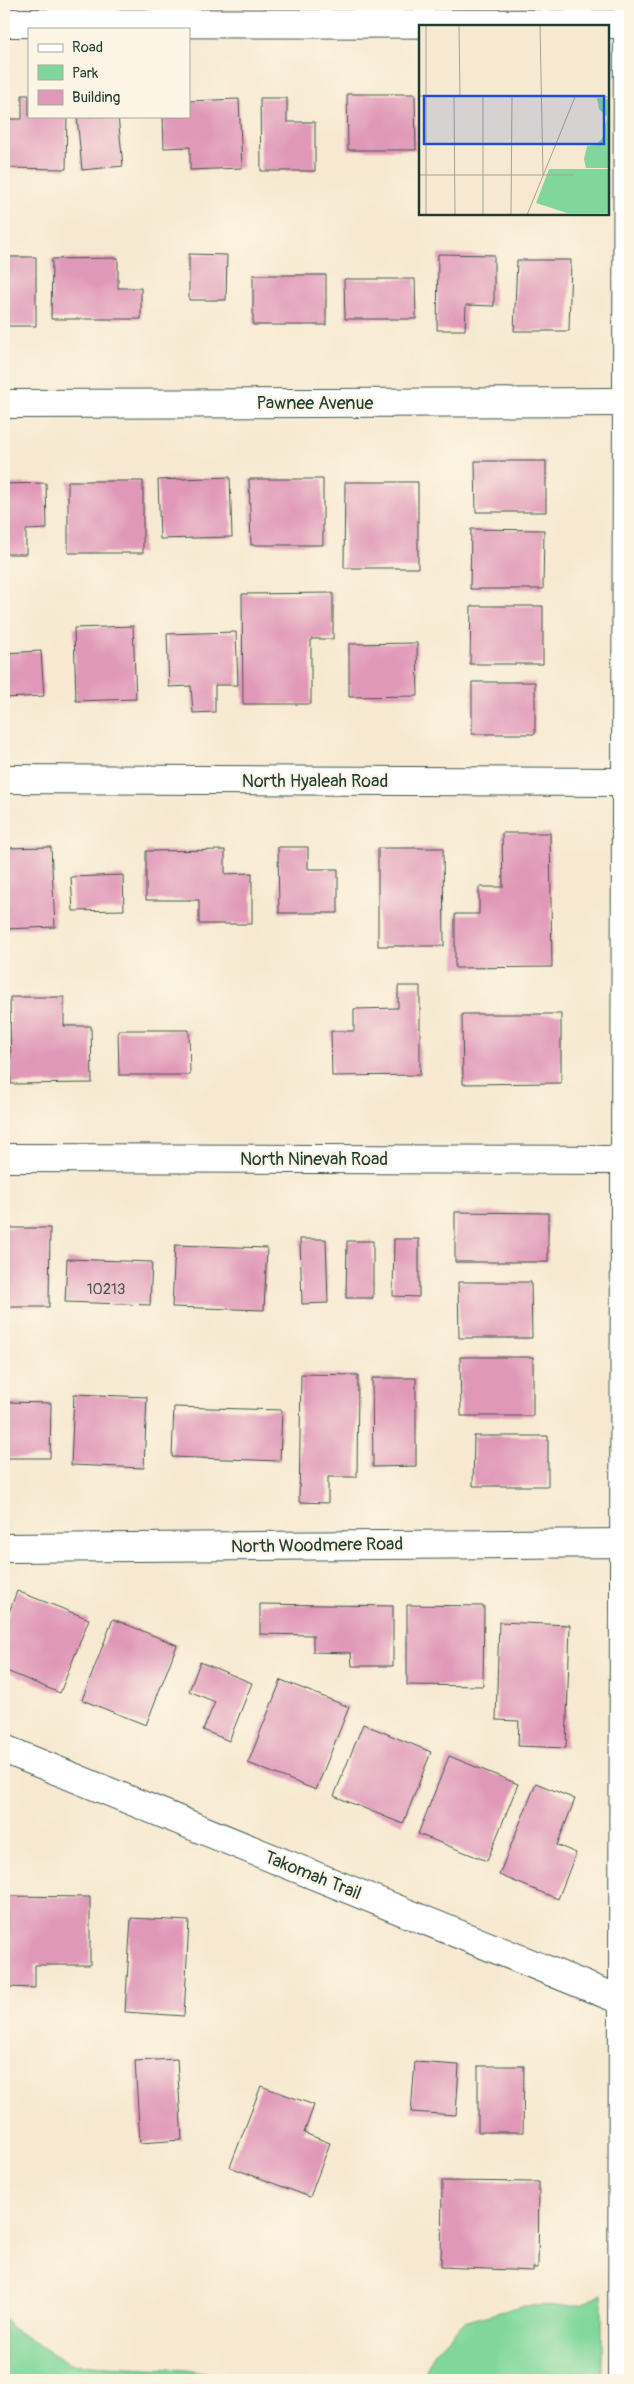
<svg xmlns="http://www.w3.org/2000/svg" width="634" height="2384" font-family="Pangolin,sans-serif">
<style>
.green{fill:#81d79b;stroke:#508a68}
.building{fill:#e098b8}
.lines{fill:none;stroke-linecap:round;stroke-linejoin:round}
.street-casing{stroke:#3f574c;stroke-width:30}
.secondary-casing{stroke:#3f574c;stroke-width:30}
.street{stroke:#fff;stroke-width:28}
.secondary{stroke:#fff;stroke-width:28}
.labels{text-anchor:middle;stroke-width:4.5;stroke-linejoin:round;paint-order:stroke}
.number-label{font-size:15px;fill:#4f5455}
.street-label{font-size:18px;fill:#1f3d34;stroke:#fcf5e5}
.inset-road{fill:none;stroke:#a1a492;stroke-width:1}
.view{fill:#1d4ed8;fill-opacity:0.15;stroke:#1d4ed8;stroke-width:2.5}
.inset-edge{fill:none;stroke:#1f3d34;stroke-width:2.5}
</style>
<rect width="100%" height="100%" fill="#fcf5e5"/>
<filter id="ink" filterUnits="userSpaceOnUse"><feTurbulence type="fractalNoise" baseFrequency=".02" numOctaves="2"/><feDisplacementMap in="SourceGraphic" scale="10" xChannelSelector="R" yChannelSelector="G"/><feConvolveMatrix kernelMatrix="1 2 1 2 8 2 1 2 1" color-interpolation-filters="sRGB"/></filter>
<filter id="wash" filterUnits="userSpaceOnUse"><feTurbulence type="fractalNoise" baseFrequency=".0096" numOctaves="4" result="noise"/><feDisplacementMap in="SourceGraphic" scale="20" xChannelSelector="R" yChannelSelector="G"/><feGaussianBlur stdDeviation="1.12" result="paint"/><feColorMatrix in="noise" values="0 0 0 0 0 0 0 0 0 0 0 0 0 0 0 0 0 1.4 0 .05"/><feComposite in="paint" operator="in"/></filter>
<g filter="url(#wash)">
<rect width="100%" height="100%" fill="#f7e9d1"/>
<!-- green -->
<path class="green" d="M602,2293V2380H421L435,2352L464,2322L522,2306L581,2305Z
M4,2315L10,2327L69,2364L186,2370L244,2380H4Z"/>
<g id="blocks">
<!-- building -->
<path class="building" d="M347,94H415L416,150H348Z
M22,95H29V116H67L66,169L4,168V119H22Z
M260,98H287V122H315V171H261Z
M239,99L242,168L190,170V147L164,148L163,116H189V101Z
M77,116H118L123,166L82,170Z
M189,254L227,255L226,300H189Z
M438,254L494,255V306L466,305L465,330H437Z
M4,257H36V326H4Z
M118,258V288H141V319H51L52,259Z
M517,260H571L569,331H514Z
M253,275H326V325H253Z
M344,279H415L416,319H345Z
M475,461H546V512H476Z
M230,477L232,537L160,539L158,480Z
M249,479H323V545H251Z
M68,481H143V553H68Z
M345,482H418V568H344Z
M46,483L47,529L26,530V554H4V484Z
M471,529L544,530L543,589H470Z
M333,593V639H311V704H243L242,594Z
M471,606H543V664H470Z
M133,626L136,699L76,701L74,628Z
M236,632L238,685H215V712L193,713L191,686L169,687L167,634Z
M417,643L418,696L349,697V644Z
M41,651L44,696L4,698V653Z
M472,682H535V734H472Z
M502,833H550L552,967L455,968V914H479V887H503Z
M51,847L55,927L4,929V848Z
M278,847H308V869H338V913H279Z
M378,848H443L444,946H378Z
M225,850V874L252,873V924H199V900H146V851Z
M123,875L124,910L73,911L71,877Z
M398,986H420V1075L332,1076L331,1031H354V1009L398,1008Z
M10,997H64V1026H91L92,1083L11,1084Z
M462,1014H561V1083L463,1084Z
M118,1030H189L190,1075H119Z
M455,1212L548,1213V1262H455Z
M4,1228H50L49,1307H4Z
M300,1239H326L328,1303L302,1304Z
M394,1239H419V1297L393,1296Z
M347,1241H373V1298H346Z
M175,1245L267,1248L264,1310L172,1307Z
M67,1259L152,1262L150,1305L65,1302Z
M458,1282H531L532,1338H459Z
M460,1357H533V1416H461Z
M301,1374L358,1375L357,1477H328V1503L299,1502Z
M372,1378H416V1466L373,1467Z
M74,1394L147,1397L144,1468L71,1465Z
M4,1402L51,1403L50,1458H4Z
M174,1407L282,1410L280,1461L172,1457Z
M474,1436H548V1486H473Z
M17,1591L89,1619L60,1693L4,1670V1626Z
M260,1604L393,1606V1666H352L351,1653L313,1652V1635L260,1634Z
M407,1605L484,1606L483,1686L407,1685Z
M113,1619L177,1645L146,1725L82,1700Z
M499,1622L570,1625L566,1748L518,1746L519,1721L496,1720Z
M200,1662L252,1683L229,1741L203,1730L215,1702L189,1691Z
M281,1680L349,1707L316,1790L248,1763Z
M363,1724L431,1752L403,1824L334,1796Z
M449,1756L518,1784L487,1861L418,1834Z
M536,1783L575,1799L557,1845L576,1853L558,1899L499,1875Z
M8,1896L90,1897V1965H35V1988L7,1987Z
M131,1918L189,1921L184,2016L125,2012Z
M177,2059L182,2140L140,2143L135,2061Z
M415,2062L459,2065L456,2115L411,2112Z
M478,2066H524L523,2132H478Z
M261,2086L314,2105L304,2133L330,2143L310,2197L230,2167Z
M442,2181L539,2182L538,2268H533V2271L441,2267Z"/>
</g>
</g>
<g filter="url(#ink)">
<use href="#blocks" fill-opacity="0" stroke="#3f574c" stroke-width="1"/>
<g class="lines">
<defs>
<path id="street" d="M4,23L630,24
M4,404L627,402
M4,779L626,782
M4,1158L625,1160
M4,1548L630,1543
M4,1749L623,2001"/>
<path id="secondary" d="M622,2380L628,4"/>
</defs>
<!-- street casing -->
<use href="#street" class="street-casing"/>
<!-- secondary casing -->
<use href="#secondary" class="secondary-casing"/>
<!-- street -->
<use href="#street" class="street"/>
<!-- secondary -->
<use href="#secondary" class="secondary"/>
</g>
</g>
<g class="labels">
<!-- number labels -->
<g class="number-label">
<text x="106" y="1294">10213</text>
</g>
<!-- street labels -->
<g class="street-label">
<text x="315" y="409">Pawnee Avenue</text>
<text x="315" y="787">North Hyaleah Road</text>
<text x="314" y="1165">North Ninevah Road</text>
<text transform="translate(317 1545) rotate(-1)" y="6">North Woodmere Road</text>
<text transform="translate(313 1875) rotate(22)" y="6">Takomah Trail</text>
</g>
</g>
<!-- overview -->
<g transform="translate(419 25)">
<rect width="190" height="190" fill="#f7e9d1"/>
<path d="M178,73L190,74V143H167L165,134L168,121L176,120L183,114L188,92L180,84ZM130,144H190V188H148L117,178Z" fill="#81d79b"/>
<path class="inset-road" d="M40,0L41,72M121,0L124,150M0,71L190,72M35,72L36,190M0,150H155M7,190V0M64,190V72M92,190L93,72M108,190L156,72"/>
<path class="view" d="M5,71H185V119H5Z"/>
<rect width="190" height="190" class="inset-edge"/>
</g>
<!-- margin -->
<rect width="634" height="2384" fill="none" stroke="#fcf5e5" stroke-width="20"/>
<!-- legend -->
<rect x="28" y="28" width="162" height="90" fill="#fcf5e5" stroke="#a4ab9e"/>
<rect x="38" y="44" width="25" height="8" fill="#ffffff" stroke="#a4ab9e"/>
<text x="72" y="52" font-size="15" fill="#1f3d34">Road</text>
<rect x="38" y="65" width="25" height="15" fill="#81d79b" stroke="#a4ab9e"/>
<text x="72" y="78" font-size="15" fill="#1f3d34">Park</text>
<rect x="38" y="90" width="25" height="15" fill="#e098b8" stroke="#a4ab9e"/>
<text x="72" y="102" font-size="15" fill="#1f3d34">Building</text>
</svg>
